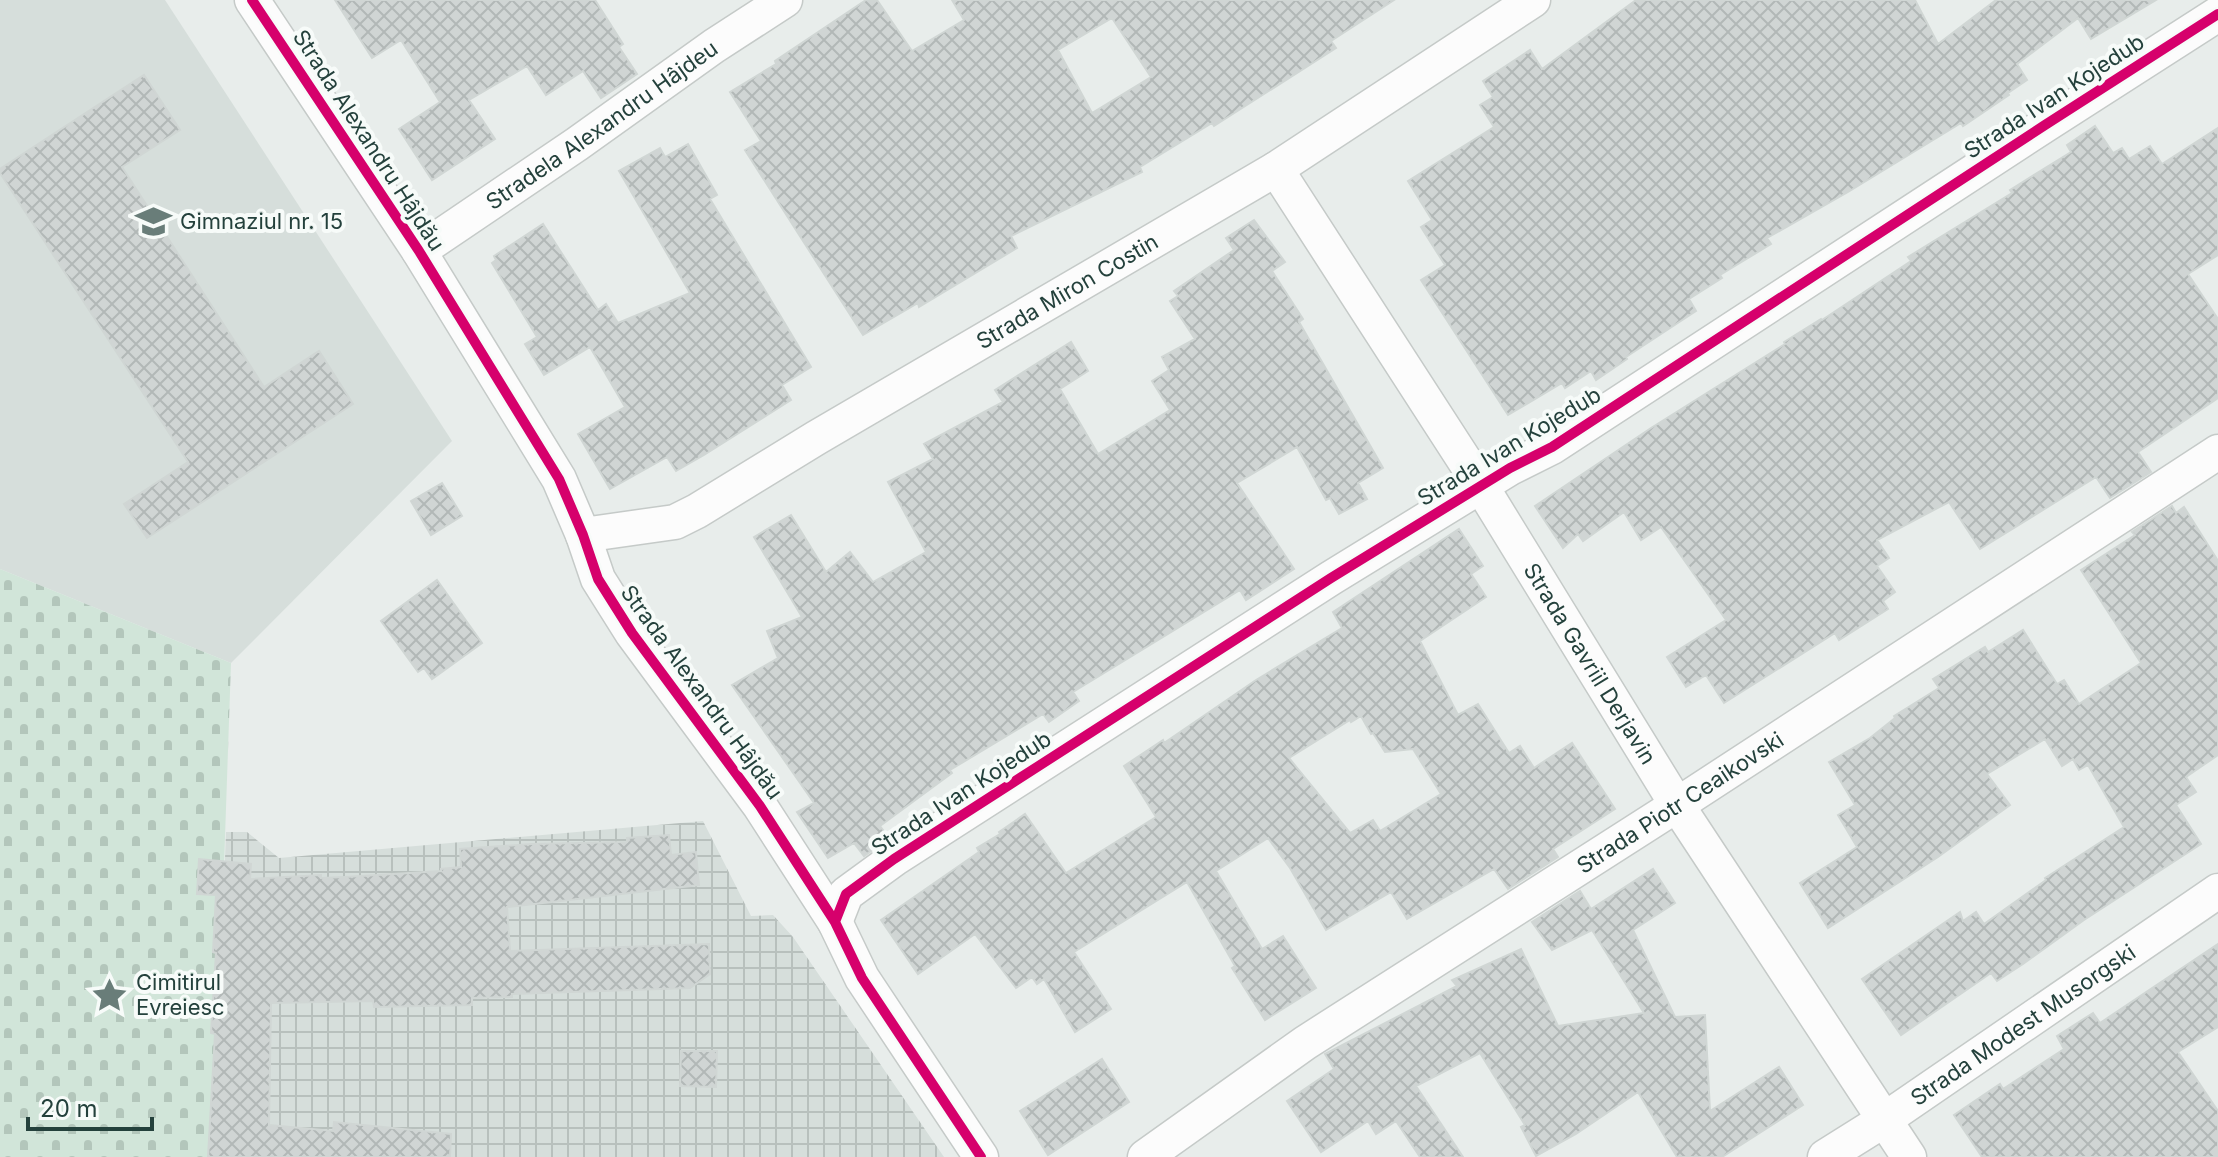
<svg xmlns="http://www.w3.org/2000/svg" width="2218" height="1157" font-family="Inter,sans-serif">
<style>
.built{fill:#d6dedb}
.industrial{fill:url(#industrial-grid)}
.cemetery{fill:url(#cemetery-stones)}
.building{fill:url(#building-cross-hatch);stroke:#d0d6d4;stroke-width:2;fill-rule:evenodd}
.lines{fill:none;stroke-linecap:round;stroke-linejoin:round}
.minor-casing{stroke:#c5cac8;stroke-width:37}
.minor{stroke:#fcfcfc;stroke-width:34}
.cycleway-casing{stroke:#f7fbf9;stroke-width:15}
.cycleway{stroke:#d6006c;stroke-width:10}
.labels{text-anchor:middle;stroke-width:8;stroke-linejoin:round;paint-order:stroke}
.street-label{font-size:22px;fill:#24413c;stroke:#f7fbf9}
.poi-label{font-size:22px;fill:#24413c;stroke:#f7fbf9;text-anchor:start}
</style>
<defs>
<pattern id="industrial-grid" width="8" height="8" patternUnits="userSpaceOnUse" patternTransform="scale(2)"><rect width="8" height="8" fill="#d6dedb"/><path d="M0 4h8M4 0v8" fill="none" stroke="#b8c0bd"/></pattern>
<pattern id="cemetery-stones" width="16" height="16" patternUnits="userSpaceOnUse" patternTransform="scale(2)"><rect width="16" height="16" fill="#d1e5d9"/><path d="M2 7V4a2 2 0 0 1 4 0v3zM10 15v-3a2 2 0 0 1 4 0v3z" fill="#b3c6bb"/></pattern>
<pattern id="building-cross-hatch" width="8" height="8" patternUnits="userSpaceOnUse" patternTransform="scale(2)"><rect width="8" height="8" fill="#d0d5d4"/><path d="M0 0l8 8M0 8l8-8" fill="none" stroke="#b2b8b7"/></pattern>
</defs>
<rect width="100%" height="100%" fill="#e8edeb"/>
<!-- built -->
<path class="built" d="M0,0H165L452,441L231,663L0,569Z"/>
<!-- industrial -->
<path class="industrial" d="M703,821L751,916L773,915L793,937L944,1157H214L226,832H247L279,858Z"/>
<!-- cemetery -->
<path class="cemetery" d="M0,569L231,663L214,1157H0Z"/>
<!-- building -->
<path class="building" d="M335,0H595L623,44L619,47L637,74L601,98L583,71L546,95L527,66L469,100L495,139L432,180L399,129L440,102L401,40L372,58Z
M866,0H877L912,51L964,20L952,0H1394L1331,41L1336,48L1214,126L1212,123L1140,167L1142,172L1011,236L1017,248L919,307L918,303L863,335L745,150L761,141L730,92L776,64L775,61ZM1112,18L1151,77L1092,113L1058,50Z
M1636,0H1915L1938,44L1996,0H2156L2091,39L2078,18L2017,64L2027,80L2008,93L2009,95L1963,126L1961,123L1848,192L1767,238L1771,244L1720,275L1722,278L1689,299L1696,311L1626,357L1627,359L1596,380L1591,371L1565,388L1562,383L1508,415L1421,280L1445,265L1421,227L1432,220L1408,181L1494,127L1480,105L1493,97L1483,81L1530,50L1542,69Z
M144,75L180,130L122,167L264,387L319,351L353,404L147,538L124,504L188,462L0,173V169Z
M2095,126L2113,153L2122,148L2129,159L2150,146L2162,164L2218,128V255L2188,274L2218,319V398L2138,452L2151,472L2110,498L2096,477L1980,549L1949,502L1877,540L1889,558L1877,566L1895,592L1883,601L1888,609L1839,640L1835,633L1724,703L1706,675L1686,687L1667,657L1726,620L1661,527L1641,540L1624,512L1583,541L1578,534L1563,548L1535,506L1651,428L1785,344L1784,342L1821,319L1822,320L1911,261L1908,257L2012,193L2010,190L2071,152L2067,145Z
M688,144L717,195L710,199L811,367L782,385L791,400L704,455L676,471L667,457L610,489L578,434L625,407L590,347L544,375L525,344L537,337L492,263L496,260L494,256L543,224L598,310L606,304L618,323L690,293L619,171L660,148L665,157Z
M1254,220L1285,262L1272,271L1303,319L1299,322L1383,468L1358,483L1367,499L1339,514L1330,498L1326,500L1297,447L1237,483L1294,569L1246,600L1240,590L1073,692L1079,701L1049,722L1043,714L950,770L952,773L880,826L889,838L864,856L854,843L828,858L797,812L814,803L732,685L778,658L767,631L802,617L754,537L791,515L826,572L850,552L873,582L926,552L888,482L933,459L924,444L1003,402L995,390L1071,342L1088,371L1060,389L1098,454L1170,410L1152,381L1169,370L1162,357L1195,339L1170,301L1178,296L1174,291L1234,250L1226,238Z
M442,483L462,516L431,535L411,501Z
M2172,506L2176,513L2184,507L2218,561V755L2186,777L2196,792L2176,805L2201,844L2084,920L2023,964L1997,981L1991,973L1901,1035L1862,979L1960,912L1963,921L1976,912L1984,924L2046,880L2045,878L2124,827L2088,765L2079,770L2073,759L2062,766L2045,739L1987,774L2010,805L1938,857L1828,928L1800,883L1857,847L1838,815L1855,805L1829,762L1870,738L1895,718L1894,716L1939,688L1933,679L1985,647L1988,652L2023,630L2057,684L2064,680L2079,704L2141,663L2081,570L2135,535L2132,532Z
M1459,529L1483,566L1471,574L1486,597L1420,641L1458,715L1478,704L1509,753L1520,746L1534,768L1572,743L1615,809L1553,849L1558,857L1508,889L1494,869L1407,919L1391,892L1326,930L1290,868L1268,838L1216,871L1262,949L1283,936L1316,988L1265,1020L1232,968L1235,966L1187,882L1074,952L1111,1009L1075,1032L1044,979L1037,984L1032,977L1016,988L975,934L918,974L881,920L979,852L977,848L1000,834L999,832L1025,814L1066,873L1156,817L1124,766L1163,740L1164,743L1256,680L1342,628L1333,612ZM1361,716L1371,734L1373,733L1385,752L1413,749L1441,794L1380,831L1373,820L1350,833L1289,758L1350,720L1351,722Z
M437,580L482,643L432,679L424,668L418,672L381,621Z
M669,835L671,855L696,852L699,885L507,907L510,951L709,944L710,974L690,988L512,994V997L472,998V1005L374,1007L373,1001L271,1003L269,1125L333,1131L334,1122L451,1134L450,1157H208L215,1034L211,1033L216,953L213,952L216,895L197,894L199,859L251,864L250,879L321,875V878L345,877L441,871V869L461,867L460,849L532,844L627,842V838Z
M1653,869L1675,903L1633,930L1675,1017L1705,1015L1710,1111L1779,1067L1803,1105L1722,1157H1677L1638,1092L1576,1134L1536,1156L1521,1127L1525,1125L1480,1053L1416,1086L1463,1157H1420L1396,1121L1376,1134L1368,1121L1321,1152L1287,1101L1334,1069L1325,1054L1457,986L1452,980L1521,949L1558,1026L1644,1013L1592,930L1552,950L1532,922L1580,891L1591,909Z
M2218,944V1027L2178,1052L2218,1111V1157H1982L1954,1115L2000,1084L2003,1089L2064,1049L2057,1036L2093,1013L2100,1023Z
M681,1051H717L716,1087L680,1086Z
M1102,1059L1129,1102L1048,1155L1020,1111Z"/>
<g class="lines">
<defs>
<g id="minor">
<path d="M252,0L419,251L559,479L583,535L598,579L632,633L760,806L835,922L862,978L981,1157"/>
<path id="s1" d="M1276,169L1481,486L1677,805L1909,1157"/>
<path id="s2" d="M419,251L577,144L714,46L785,0"/>
<path id="s3" d="M583,535L675,522L697,511L816,438L1276,169L1533,0"/>
<path d="M835,922L846,894L894,859L1331,578L1510,468L1552,447L2045,125L2218,14"/>
<path id="s4" d="M1145,1157L1305,1043L1677,805L2218,452"/>
<path id="s5" d="M1825,1157L1884,1120L2218,891"/>
</g>
</defs>
<!-- minor casing -->
<use href="#minor" class="minor-casing"/>
<!-- minor -->
<use href="#minor" class="minor"/>
<defs>
<path id="cycleway" d="M252,0L419,251L559,479L583,535L598,579L632,633L760,806L835,922L862,978L981,1157
M835,922L846,894L894,859L1331,578L1510,468L1552,447L2045,125L2218,14"/>
</defs>
<!-- cycleway casing -->
<use href="#cycleway" class="cycleway-casing"/>
<!-- cycleway -->
<use href="#cycleway" class="cycleway"/>
</g>
<!-- icons -->
<defs>
<symbol id="school-bare" viewBox="-9 -9 18 18"><path d="M0-5L7-2L0 1L-7-2ZM-4 1L0 2.5L4 1V4Q0 6-4 4Z" fill="#697d79" stroke="#f7fbf9" stroke-width="2.5" paint-order="stroke"/></symbol>
<symbol id="sight-bare" viewBox="-9 -9 18 18"><path d="M0-6L1.8-2.2L6-1.7L2.9 1.2L3.7 5.4L0 3.3L-3.7 5.4L-2.9 1.2L-6-1.7L-1.8-2.2Z" fill="#697d79" stroke="#f7fbf9" stroke-width="2.5" paint-order="stroke"/></symbol>
</defs>
<g fill-rule="evenodd">
<use href="#school-bare" x="128" y="196" width="51" height="51"/>
<use href="#sight-bare" x="84" y="970" width="51" height="51"/>
</g>
<g class="labels">
<!-- street labels -->
<g class="street-label">
<text transform="translate(2054 96) rotate(-33)" y="8">Strada Ivan Kojedub</text>
<text dy="8" stroke="none"><textPath href="#s2" startOffset="222">Stradela Alexandru Hâjdeu</textPath></text>
<text transform="translate(369 140) rotate(57)" y="8">Strada Alexandru Hâjdău</text>
<text dy="8" stroke="none"><textPath href="#s3" startOffset="548">Strada Miron Costin</textPath></text>
<text transform="translate(1509 446) rotate(-31)" y="8">Strada Ivan Kojedub</text>
<text dy="8" stroke="none"><textPath href="#s1" startOffset="586">Strada Gavriil Derjavin</textPath></text>
<text transform="translate(702 692) rotate(54)" y="8">Strada Alexandru Hâjdău</text>
<text transform="translate(961 793) rotate(-33)" y="8">Strada Ivan Kojedub</text>
<text dy="8" stroke="none"><textPath href="#s4" startOffset="642">Strada Piotr Ceaikovski</textPath></text>
<text dy="8" stroke="none"><textPath href="#s5" startOffset="238">Strada Modest Musorgski</textPath></text>
</g>
<!-- poi labels -->
<g class="poi-label">
<text x="180" y="229">Gimnaziul nr. 15</text>
<text x="136" y="990">Cimitirul<tspan x="136" dy="25">Evreiesc</tspan></text>
</g>
</g>
<!-- scale -->
<path d="M28 1117v12h124v-12" fill="none" stroke="#24413c" stroke-width="4"/>
<text x="40" y="1117" font-size="24" fill="#24413c" stroke="#f7fbf9" stroke-width="6" paint-order="stroke">20 m</text>
</svg>
